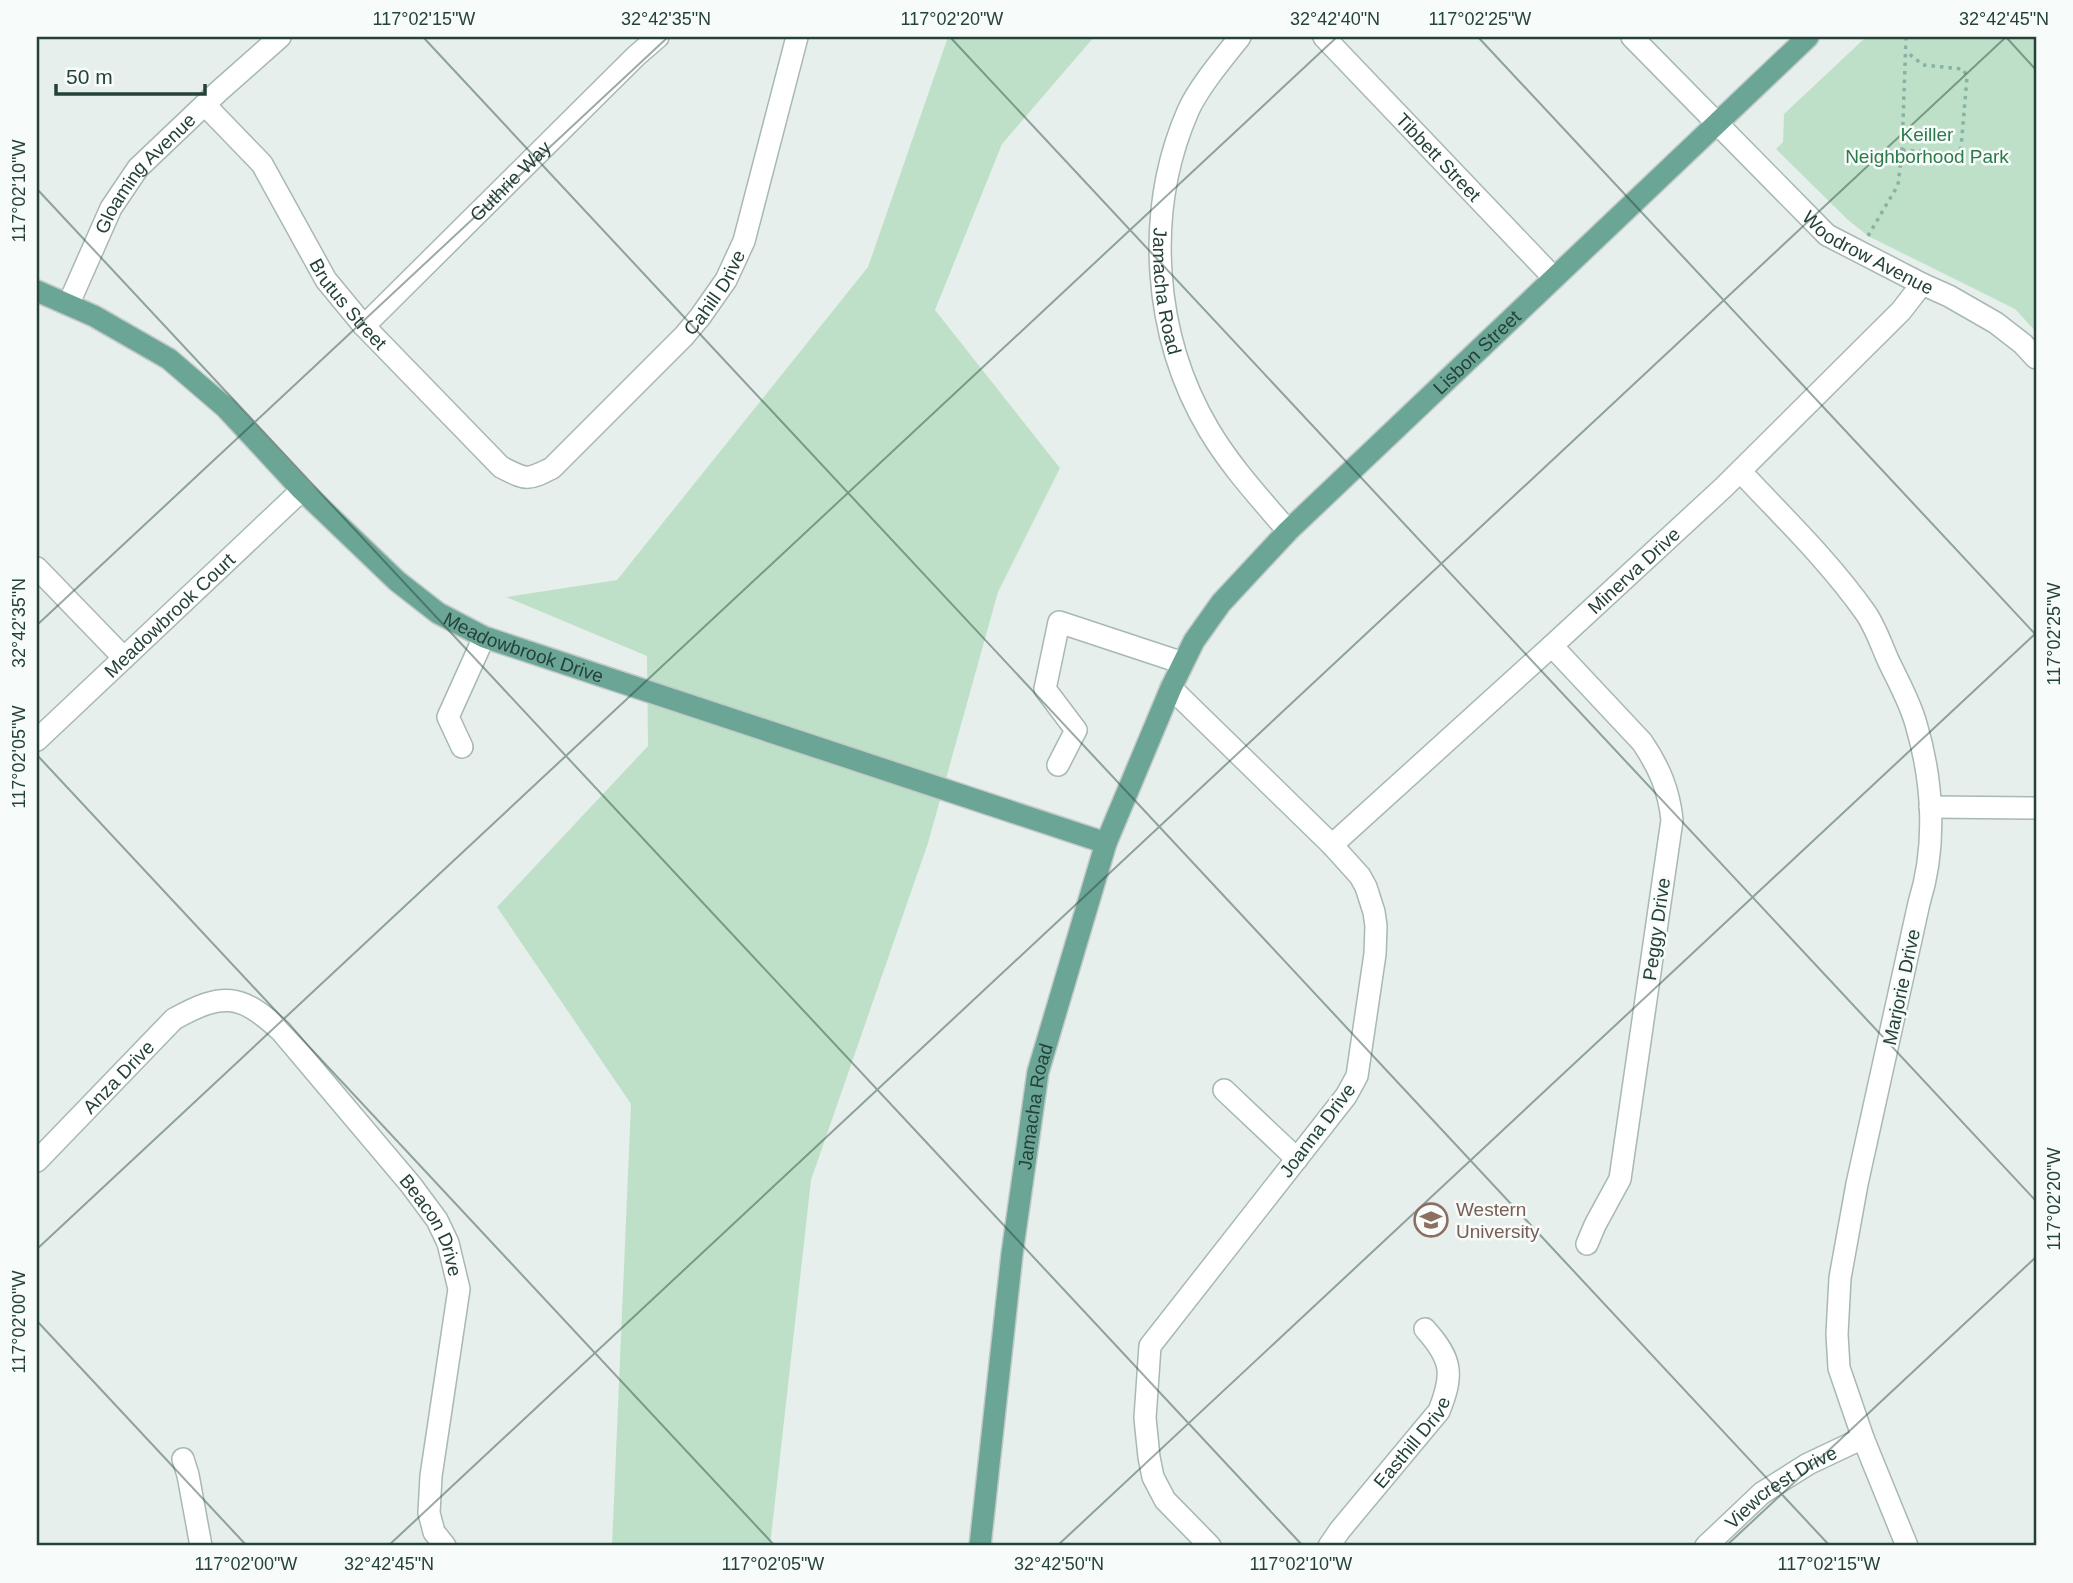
<svg xmlns="http://www.w3.org/2000/svg" width="2073" height="1583" font-family="Helvetica,sans-serif">
<style>
.green{fill:#bfe0c8}
.lines{fill:none;stroke-linecap:round;stroke-linejoin:round}
.minor-casing{stroke:#a8b8b2;stroke-width:24}
.major-casing{stroke:#c2cac8;stroke-width:24}
.path{stroke:#86b3a5;stroke-width:3.5;stroke-dasharray:3.5 5;stroke-linecap:butt}
.minor{stroke:#fff;stroke-width:21}
.major{stroke:#6aa596;stroke-width:21}
.ticks{fill:none;stroke:#24423a;stroke-width:2;stroke-opacity:0.45}
.labels{text-anchor:middle;stroke-width:5;stroke-linejoin:round;paint-order:stroke}
.park-label{font-size:19px;fill:#2d7a4b;stroke:#f7fbf9}
.street-label{font-size:19px;fill:#24423a;stroke:#f7fbf9}
.education-label{font-size:19px;fill:#785e54;stroke:#f7fbf9;text-anchor:start}
.neatline{fill:none;stroke:#24423a;stroke-width:2.5}
.ticks-label{font-size:18px;text-anchor:middle;fill:#24423a}
</style>
<rect width="100%" height="100%" fill="#e6efeb"/>
<!-- green -->
<path class="green" d="M948,37H1094L1002,144L935,310L1060,468L998,592L928,843L811,1180L770,1546H612L631,1104L497,907L648,746L647,656L506,597L617,580L868,267Z
M1866,37H2036V332L2015,309L1868,236L1847,219L1776,149L1783,142L1784,114Z"/>
<g class="lines">
<defs>
<g id="minor">
<path id="s1" d="M1240,37C1224,57 1198,88 1188,111C1144,212 1153,336 1209,430C1231,467 1260,498 1288,531"/>
<path id="s2" d="M1324,37L1554,278"/>
<path id="s3" d="M1632,37L1827,235L1922,284L1949,296L1996,323L2023,344L2036,358"/>
<path id="s4" d="M205,105L262,164L326,280L364,326L501,467C527,480 526,481 552,468L684,336L700,317L726,280L744,241L797,37"/>
<path id="s5" d="M69,303L111,208L138,168L219,91L280,37"/>
<path id="s6" d="M364,326L636,56L658,37"/>
<path d="M1741,472C1783,517 1829,561 1865,612C1875,626 1881,644 1888,660C1898,681 1910,702 1916,724C1933,781 1937,846 1919,903L1857,1184L1840,1278L1837,1334L1839,1368L1863,1438L1907,1546"/>
<path d="M37,568L124,658"/>
<path d="M1552,646L1642,742C1659,767 1669,790 1672,820L1620,1179L1595,1225L1587,1244"/>
<path d="M1171,688L1332,845L1360,876L1366,887L1374,912L1376,926L1375,954L1357,1076L1346,1096L1150,1346L1145,1418L1149,1457L1153,1477L1165,1500L1210,1546"/>
<path id="s7" d="M37,740L302,490"/>
<path d="M462,747L448,717L484,637"/>
<path d="M1058,765L1076,730L1045,689L1059,622L1183,663"/>
<path d="M1930,807L2032,808"/>
<path id="s8" d="M1332,845L1555,643L1724,487L1901,311L1922,284"/>
<path d="M1224,1090L1297,1159"/>
<path id="s9" d="M37,1161L174,1019C223,992 240,993 281,1031L411,1185L437,1220L448,1243L459,1289L431,1476L429,1513L434,1532L445,1546"/>
<path d="M183,1459L188,1475L201,1546"/>
<path id="s10" d="M1329,1546L1340,1530L1439,1411C1454,1374 1452,1359 1425,1329"/>
<path id="s11" d="M1706,1546L1762,1493L1808,1464L1863,1438"/>
</g>
<g id="major">
<path id="s12" d="M37,291L94,316L169,359L226,408L302,490L397,581L438,613L484,637L1106,843"/>
<path id="s13" d="M980,1546L1012,1254L1038,1072L1106,843L1171,688L1194,641L1221,603L1288,531L1808,37"/>
</g>
</defs>
<!-- minor casing -->
<use href="#minor" class="minor-casing"/>
<!-- major casing -->
<use href="#major" class="major-casing"/>
<!-- path -->
<path class="path" d="M1902,150L1955,154L1961,148L1967,77L1963,69L1923,65L1908,53
M1868,236L1898,185L1902,150L1906,37"/>
<!-- minor -->
<use href="#minor" class="minor"/>
<!-- major -->
<use href="#major" class="major"/>
</g>
<!-- ticks -->
<path class="ticks" d="M423,37L1830,1546M950,37L2036,1201M1478,37L2036,635M2006,37L2036,70M37,189L1303,1546M37,625L668,37M37,755L775,1546M37,1249L1337,37M37,1321L247,1546M388,1546L2006,37M1057,1546L2036,633M1726,1546L2036,1257"/>
<!-- icons -->
<defs>
<symbol id="school-ring" viewBox="-11 -11 22 22"><circle r="9.5" fill="#f7fbf9" stroke="#8d6e63" stroke-width="1.5"/><path d="M0-5L7-2L0 1L-7-2ZM-4 1L0 2.5L4 1V4Q0 6-4 4Z" fill="#8d6e63"/></symbol>
</defs>
<g fill-rule="evenodd">
<use href="#school-ring" x="1412" y="1201" width="38" height="38"/>
</g>
<g class="labels">
<!-- park labels -->
<g class="park-label">
<text x="1927" y="141">Keiller<tspan x="1927" dy="22">Neighborhood Park</tspan></text>
</g>
<!-- street labels -->
<g class="street-label">
<text dy="7" stroke="none"><textPath href="#s2" startOffset="166">Tibbett Street</textPath></text>
<text dy="7" stroke="none"><textPath href="#s5" startOffset="152">Gloaming Avenue</textPath></text>
<text dy="7" stroke="none"><textPath href="#s6" startOffset="206">Guthrie Way</textPath></text>
<text dy="7" stroke="none"><textPath href="#s3" startOffset="322">Woodrow Avenue</textPath></text>
<text dy="7" stroke="none"><textPath href="#s4" startOffset="766">Cahill Drive</textPath></text>
<text dy="7" stroke="none"><textPath href="#s1" startOffset="275">Jamacha Road</textPath></text>
<text dy="7" stroke="none"><textPath href="#s4" startOffset="247">Brutus Street</textPath></text>
<text dy="7" stroke="none"><textPath href="#s13" startOffset="1342">Lisbon Street</textPath></text>
<text dy="7" stroke="none"><textPath href="#s8" startOffset="408">Minerva Drive</textPath></text>
<text dy="7" stroke="none"><textPath href="#s7" startOffset="182">Meadowbrook Court</textPath></text>
<text dy="7" stroke="none"><textPath href="#s12" startOffset="612">Meadowbrook Drive</textPath></text>
<text transform="translate(1656 929) rotate(-82)" y="7">Peggy Drive</text>
<text transform="translate(1901 987) rotate(-78)" y="7">Marjorie Drive</text>
<text dy="7" stroke="none"><textPath href="#s9" startOffset="117">Anza Drive</textPath></text>
<text dy="7" stroke="none"><textPath href="#s13" startOffset="443">Jamacha Road</textPath></text>
<text transform="translate(1317 1130) rotate(-53)" y="7">Joanna Drive</text>
<text dy="7" stroke="none"><textPath href="#s9" startOffset="565">Beacon Drive</textPath></text>
<text dy="7" stroke="none"><textPath href="#s10" startOffset="133">Easthill Drive</textPath></text>
<text dy="7" stroke="none"><textPath href="#s11" startOffset="96">Viewcrest Drive</textPath></text>
</g>
<!-- education labels -->
<g class="education-label">
<text x="1456" y="1216">Western<tspan x="1456" dy="22">University</tspan></text>
</g>
</g>
<!-- border -->
<rect width="2073" height="1583" fill="none" stroke="#f7fbf9" stroke-width="77"/>
<!-- scale -->
<path d="M56 84v10h149v-10" fill="none" stroke="#24423a" stroke-width="3.5"/>
<text x="66" y="84" font-size="21" fill="#24423a" stroke="#f7fbf9" stroke-width="5" paint-order="stroke">50 m</text>
<rect x="38" y="38" width="1997" height="1506" class="neatline"/>
<g class="ticks-label">
<text x="424" y="25">117°02'15"W</text>
<text x="666" y="25">32°42'35"N</text>
<text x="952" y="25">117°02'20"W</text>
<text x="1335" y="25">32°42'40"N</text>
<text x="1480" y="25">117°02'25"W</text>
<text x="2004" y="25">32°42'45"N</text>
<text transform="translate(19 191) rotate(-90)" y="6">117°02'10"W</text>
<text transform="translate(19 623) rotate(-90)" y="6">32°42'35"N</text>
<text transform="translate(2054 634) rotate(-90)" y="6">117°02'25"W</text>
<text transform="translate(19 757) rotate(-90)" y="6">117°02'05"W</text>
<text transform="translate(2054 1199) rotate(-90)" y="6">117°02'20"W</text>
<text transform="translate(19 1322) rotate(-90)" y="6">117°02'00"W</text>
<text x="246" y="1570">117°02'00"W</text>
<text x="389" y="1570">32°42'45"N</text>
<text x="773" y="1570">117°02'05"W</text>
<text x="1059" y="1570">32°42'50"N</text>
<text x="1301" y="1570">117°02'10"W</text>
<text x="1829" y="1570">117°02'15"W</text>
</g>
</svg>
